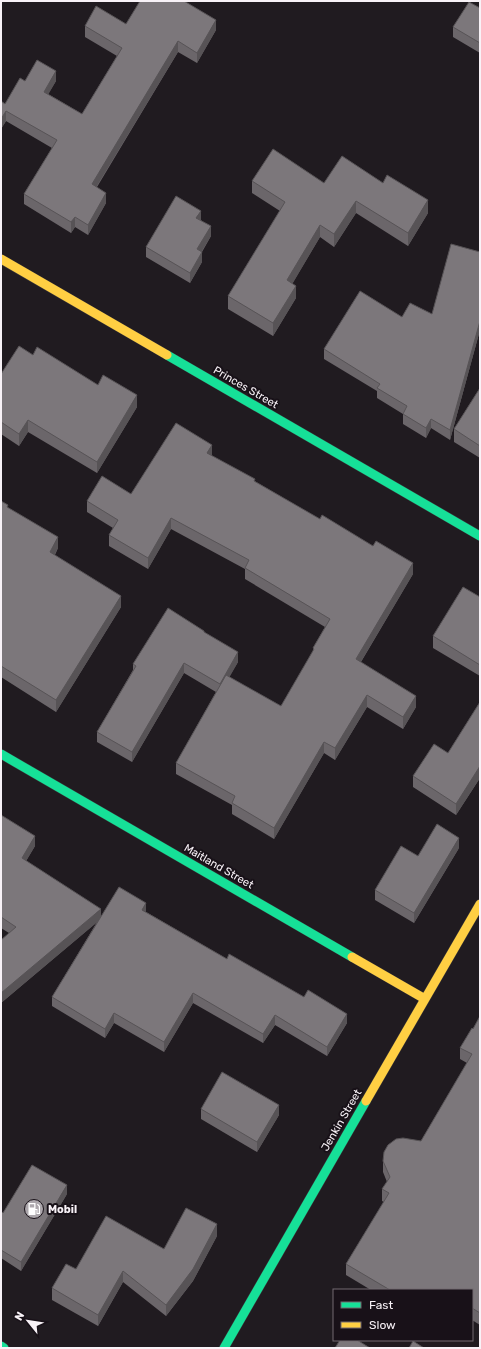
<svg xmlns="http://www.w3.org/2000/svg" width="481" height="1349" font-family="Rubik,sans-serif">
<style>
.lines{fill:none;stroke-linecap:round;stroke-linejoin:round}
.fast-casing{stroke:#393639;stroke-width:10}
.slow-casing{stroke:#393639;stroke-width:10}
.fast{stroke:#16e098;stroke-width:9}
.slow{stroke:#ffcf43;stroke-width:9}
.wall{fill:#6b666a}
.shaded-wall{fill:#575356}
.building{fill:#7c777b;stroke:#575356}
.labels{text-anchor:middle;stroke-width:4;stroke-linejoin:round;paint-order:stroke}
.street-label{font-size:11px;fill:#f8f2f7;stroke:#181118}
.poi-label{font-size:11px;font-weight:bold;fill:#f8f2f7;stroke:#181118;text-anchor:start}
</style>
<rect width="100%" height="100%" fill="#201b20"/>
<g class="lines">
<defs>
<path id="fast" d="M167,355L480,536
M1,754L352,957
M1,1346L4,1348
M224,1348L366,1101"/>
<path id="slow" d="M1,259L167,355
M352,957L425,999
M366,1101L480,904"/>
</defs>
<!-- fast casing -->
<use href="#fast" class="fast-casing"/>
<!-- slow casing -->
<use href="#slow" class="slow-casing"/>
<!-- fast -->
<use href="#fast" class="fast"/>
<!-- slow -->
<use href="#slow" class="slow"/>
</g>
<!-- wall -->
<path class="wall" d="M480,8V53L453,37V27Z
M126,24L216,30L197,63L178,52L97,187L106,203L88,235L75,227L71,233L24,204V194L52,148L6,121L1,129V101L5,104L25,81H56L48,94L82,114L117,56L85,37V26Z
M252,181L324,183L428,213L408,246L356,213L334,247L320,237L292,284L296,298L273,336L228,309V296L280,211L252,193Z
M201,220L211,236L202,252V262L190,283L146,257V247Z
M480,252V330L450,440L431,428L426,438L403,424V414L377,398V391L324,359V349L402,317L432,314Z
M33,355L98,385L137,407L97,473L28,432L19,446L1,434V374Z
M480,388V458L454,442V429Z
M212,456L413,574L361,662L416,707L403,729L367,707L335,760L324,753L274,839L232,814V805L176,774V763L216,692L184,673L132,762L97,742V732L133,670V664L204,632L238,662L229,677L281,706L313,652V648L325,627L245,579V569L171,529L148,569L109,546V535L113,528L87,512V501L131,494Z
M1,501L8,508L58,548L55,555L121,607L56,712L1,677Z
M480,597V676L433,648V636Z
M480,702V778L456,815L413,787V776L448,753Z
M1,815L35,846L26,861L101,916L146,912L227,959L347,1023L327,1056L275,1025L263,1043L193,1003L164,1052L114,1023L105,1038L52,1006V997L97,922L1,1003L9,933L1,928Z
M459,848L414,923L375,900V890Z
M480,1016V1325L472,1320V1290H371L346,1275V1264L384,1202L382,1201V1189L387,1182L383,1172V1161L421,1141L467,1063L460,1059V1048L473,1029Z
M201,1109L279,1115L257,1152L201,1119Z
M67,1194L21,1271L1,1258V1211L3,1213Z
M217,1236L193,1281L166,1316L123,1282L98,1326L52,1300V1288L76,1269Z"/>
<!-- shaded-wall -->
<path class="shaded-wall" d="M216,20V30L197,63V53Z
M178,41V52L92,194V184Z
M56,71V81L44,102V92Z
M6,111V121L1,129V119Z
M106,193V203L88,235V225Z
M428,200V213L408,246V233Z
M356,201V213L334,247V234Z
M201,211V221L196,218Z
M75,217V227L71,233V222Z
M320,225V237L287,293V280Z
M211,226V236L197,259V249Z
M202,252V262L190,283V273Z
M296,286V298L273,336V323Z
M480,321V330L450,440V430Z
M137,395V407L97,473V462Z
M431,419V428L426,438V428Z
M28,420V432L19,446V434Z
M212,445V456L207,453Z
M171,518V529L148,569V558Z
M58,537V548L50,563V552Z
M413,563V574L356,670V659Z
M121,596V607L56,712V700Z
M238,652V662L220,694V684Z
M184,663V673L132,762V752Z
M367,695V707L335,760V748Z
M416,696V707L403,729V717Z
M324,742V753L274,839V828Z
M480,766V778L456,815V804Z
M35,836V846L22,868V858Z
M459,838V848L414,923V913Z
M146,903V912L142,910Z
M101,909V919L1,1003V993Z
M193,993V1003L164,1052V1042Z
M114,1013V1023L105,1038V1029Z
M347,1014V1023L327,1056V1047Z
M275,1015V1025L263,1043V1034Z
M279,1105V1115L257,1152V1142Z
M67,1185V1194L21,1271V1262Z
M217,1224V1236L193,1281L166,1316V1305Z
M123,1271V1282L98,1326V1315Z"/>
<!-- building -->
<path class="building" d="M140,1H184L216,20L197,53L178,41L92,184L106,193L88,225L75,217L71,222L24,194L57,140L6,111L1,119V101L5,104L20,78L25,81L37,60L56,71L44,92L82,114L122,48L85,26L96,6L126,24Z
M469,2L480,8V43L453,27Z
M273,149L324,183L342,156L383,183L387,175L428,200L408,233L356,201L334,234L320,225L287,280L296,286L273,323L228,296L285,202L252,181Z
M176,196L201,211L196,218L211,226L197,249L202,252L190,273L146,247Z
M451,244L480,252V321L450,430L431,419L426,428L403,414L407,406L377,388L380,384L324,349L360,291L402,317L410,303L432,314Z
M19,346L33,355L37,347L98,385L103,375L137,395L97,462L28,420L19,434L1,422V374Z
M480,388V446L454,429Z
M176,423L212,445L207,453L255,479L254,481L320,519L322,515L373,546L376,541L413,563L356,659L416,696L403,717L367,695L335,748L324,742L274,828L232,803L235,796L176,763L226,675L281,706L314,649L313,648L330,619L245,568L249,560L171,518L148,558L109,535L118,520L87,501L102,476L131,494Z
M1,501L8,505L7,507L58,537L50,552L121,596L56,700L1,666Z
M463,587L480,597V665L433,636Z
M168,608L204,631V632L238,652L220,684L184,663L132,752L97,732L136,666L133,664Z
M480,702V766L456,804L413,776L434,744L448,753Z
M1,815L35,836L22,858L101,909L1,993V940L16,927L1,917Z
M437,824L459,838L414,913L375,890L401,846L418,856Z
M119,887L146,903L142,910L227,959L229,954L304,997L308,990L347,1014L327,1047L275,1015L263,1034L193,993L164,1042L114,1013L105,1029L52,997Z
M480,1016V1313L472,1308V1290H390L346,1264L389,1193L382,1189L390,1177L383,1161L384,1152L388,1145L396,1139L403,1138L421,1141L472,1054L460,1048L472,1028L473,1029Z
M222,1072L279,1105L257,1142L201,1109Z
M32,1165L67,1185L21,1262L1,1250V1211L3,1213Z
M186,1208L217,1224L193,1269L166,1305L123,1271L98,1315L52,1288L66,1264L76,1269L106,1216L164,1249Z
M340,1340H357L370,1348H335Z
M413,1341L424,1348H409Z"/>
<!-- icons -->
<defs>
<symbol id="fuel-disc" viewBox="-11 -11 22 22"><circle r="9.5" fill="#aca7ac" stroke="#181118"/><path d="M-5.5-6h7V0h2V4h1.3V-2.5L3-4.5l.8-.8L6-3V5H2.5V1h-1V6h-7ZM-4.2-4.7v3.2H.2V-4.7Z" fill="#fff"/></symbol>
</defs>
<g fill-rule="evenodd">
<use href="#fuel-disc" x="23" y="1198" width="22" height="22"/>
</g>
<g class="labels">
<!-- street labels -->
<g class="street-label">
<text transform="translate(246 387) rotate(30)" y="4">Princes Street</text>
<text transform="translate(219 866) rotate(30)" y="4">Maitland Street</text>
<text transform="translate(341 1120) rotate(-60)" y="4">Jenkin Street</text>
</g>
<!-- poi labels -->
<g class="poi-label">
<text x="48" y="1213">Mobil</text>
</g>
</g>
<!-- border -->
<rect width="481" height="1349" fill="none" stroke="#f8f2f7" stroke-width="4"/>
<!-- legend -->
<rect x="333" y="1289" width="140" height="52" fill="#181118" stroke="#726b71"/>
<rect x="341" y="1302" width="20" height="6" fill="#16e098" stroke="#726b71"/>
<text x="369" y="1309" font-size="12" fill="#f8f2f7">Fast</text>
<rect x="341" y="1322" width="20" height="6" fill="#ffcf43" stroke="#726b71"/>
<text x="369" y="1329" font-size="12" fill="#f8f2f7">Slow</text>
<!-- north arrow -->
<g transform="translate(28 1321) rotate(300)" stroke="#181118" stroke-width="3" paint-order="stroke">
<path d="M0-3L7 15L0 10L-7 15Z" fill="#f8f2f7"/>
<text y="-6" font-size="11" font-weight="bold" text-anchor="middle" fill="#f8f2f7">N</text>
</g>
</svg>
